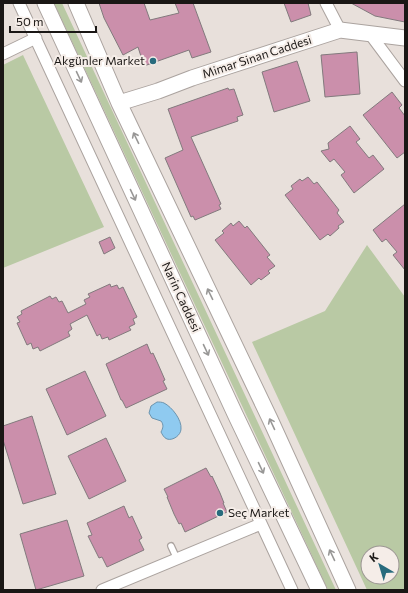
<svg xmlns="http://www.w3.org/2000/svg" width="408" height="593" font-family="Commissioner,sans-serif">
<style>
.green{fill:#b9c9a4;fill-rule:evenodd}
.water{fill:#8fcaf0;stroke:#6c94ae}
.building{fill:#cb8fab;stroke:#827a7d}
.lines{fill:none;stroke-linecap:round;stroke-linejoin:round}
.lane-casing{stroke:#aba39f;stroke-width:8}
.street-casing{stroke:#aba39f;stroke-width:13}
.secondary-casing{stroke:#aba39f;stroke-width:17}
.lane{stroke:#fff;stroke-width:5.5}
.street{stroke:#fff;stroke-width:11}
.secondary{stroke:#fff;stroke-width:15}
.oneway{stroke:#989796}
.poi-dot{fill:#286b7d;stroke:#f5ede8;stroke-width:1.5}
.labels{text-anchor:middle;stroke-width:4;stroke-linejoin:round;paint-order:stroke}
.street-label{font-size:12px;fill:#1a1715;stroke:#f5ede8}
.poi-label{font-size:12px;fill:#1a1715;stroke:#f5ede8;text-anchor:end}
</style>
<rect width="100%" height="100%" fill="#e8e0db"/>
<!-- green -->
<path class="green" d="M54,3H62L336,590H328Z
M23,55L104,227L3,268V65Z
M367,245L405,297V590H367L252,342L325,311ZM368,553H392V577H368Z"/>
<!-- water -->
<path class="water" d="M157,402C159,402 162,402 164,403C172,407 182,420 181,429C181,435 173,441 167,439C164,438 162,434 161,432C163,428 164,425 161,421L152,418L149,413L151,406Z"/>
<!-- building -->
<path class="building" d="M99,3H144L150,20L179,13L175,3H193L211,52L192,58L189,50L144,66L138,47L123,55L104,18Z
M284,3H308L311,15L291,22Z
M351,3H405V22L375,16Z
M357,52L360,94L325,97L321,55Z
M297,61L310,101L274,112L262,72Z
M228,88L229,90L234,89L243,115L237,117L238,121L191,137L221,204L219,205L221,209L195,220L193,216L191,217L165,158L183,150L168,109Z
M392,92L402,105L399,108L405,116V152L397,158L363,115Z
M350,126L360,139L356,142L369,158L373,155L384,169L354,193L341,175L345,172L334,159L330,162L321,151L329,149L328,143Z
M308,177L314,184L317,182L339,210L337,213L344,222L338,226L339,228L330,236L328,234L320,240L285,195L293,189L291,186L300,179L302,181Z
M405,204V270L393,255L397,252L386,239L382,242L373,230Z
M239,221L245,228L247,226L270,255L267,257L275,266L268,271L270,273L261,280L259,278L251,285L215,240L224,233L222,231L231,223L233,226Z
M110,237L115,248L104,254L99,242Z
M110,284L111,287L117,285L119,289L123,287L137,317L133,319L135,324L129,327L131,330L109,340L108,337L102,339L100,334L97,336L87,315L70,324L72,329L68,332L70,336L40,351L38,347L33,349L31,343L27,345L17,323L20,322L17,317L22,314L21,311L50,296L52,299L56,297L59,302L62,301L68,313L86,304L84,300L90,297L88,294Z
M147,344L151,354L153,353L158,364L165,380L163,381L167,389L126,408L122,400H121L106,364Z
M85,371L106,416L67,435L46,389Z
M32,416L56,494L23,504L3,440V426Z
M106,438L126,481L89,499L68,456Z
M206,468L211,477L212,476L220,493L224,503H223L227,512L185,532L181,523L179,524L174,514L167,497H168L164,489Z
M124,506L129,518L132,516L142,538L139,540L144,550L107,567L102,557L99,558L88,536L92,535L87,523Z
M67,520L84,576L36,590L20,534Z"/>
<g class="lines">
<defs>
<path id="lane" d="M171,546L177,559"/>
<path id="street" d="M19,3L292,590
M326,3L340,30
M370,34L405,81
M3,54L36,38
M102,590L261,524"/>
<path id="secondary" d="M45,3L235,414L319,590
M76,3L119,103L270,419L348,590
M119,103L158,91L192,78L340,30L405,38"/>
</defs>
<!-- lane casing -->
<use href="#lane" class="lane-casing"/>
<!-- street casing -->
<use href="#street" class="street-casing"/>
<!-- secondary casing -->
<use href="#secondary" class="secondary-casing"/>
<!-- lane -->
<use href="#lane" class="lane"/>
<!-- street -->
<use href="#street" class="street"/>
<!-- secondary -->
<use href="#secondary" class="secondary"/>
</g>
<!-- one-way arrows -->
<defs><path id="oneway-shaft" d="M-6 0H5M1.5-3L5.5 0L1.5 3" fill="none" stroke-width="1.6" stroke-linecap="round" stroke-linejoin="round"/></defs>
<g class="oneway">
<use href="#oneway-shaft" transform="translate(79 77) rotate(65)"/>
<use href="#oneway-shaft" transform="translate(136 138) rotate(-116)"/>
<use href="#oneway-shaft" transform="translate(133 195) rotate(65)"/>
<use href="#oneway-shaft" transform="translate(210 294) rotate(-116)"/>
<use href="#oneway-shaft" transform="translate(206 350) rotate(65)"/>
<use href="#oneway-shaft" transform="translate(272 424) rotate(-115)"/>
<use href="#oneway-shaft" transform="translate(261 468) rotate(65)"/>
<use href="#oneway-shaft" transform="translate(332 555) rotate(-115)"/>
</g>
<!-- markers -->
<g class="poi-dot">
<circle cx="153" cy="61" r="4"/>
<circle cx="220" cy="513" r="4"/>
</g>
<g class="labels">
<!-- street labels -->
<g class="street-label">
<text transform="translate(257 57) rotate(-18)" y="4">Mimar Sinan Caddesi</text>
<text transform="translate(181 297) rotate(65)" y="4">Narin Caddesi</text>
</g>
<!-- poi labels -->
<g class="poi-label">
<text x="145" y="65">Akgünler Market</text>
<text x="228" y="517" text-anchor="start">Seç Market</text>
</g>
</g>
<!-- border -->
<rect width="408" height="593" fill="none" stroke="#1a1715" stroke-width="8"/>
<!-- north arrow -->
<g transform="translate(380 565) rotate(322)"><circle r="19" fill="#f5ede8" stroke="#9d9794"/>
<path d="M0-3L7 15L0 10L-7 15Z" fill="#286b7d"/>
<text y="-6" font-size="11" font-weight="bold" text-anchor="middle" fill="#1a1715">K</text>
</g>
<!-- scale -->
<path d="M10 26v6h86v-6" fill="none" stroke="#1a1715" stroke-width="2"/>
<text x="16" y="26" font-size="12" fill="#1a1715" stroke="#f5ede8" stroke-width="3" paint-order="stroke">50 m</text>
</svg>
